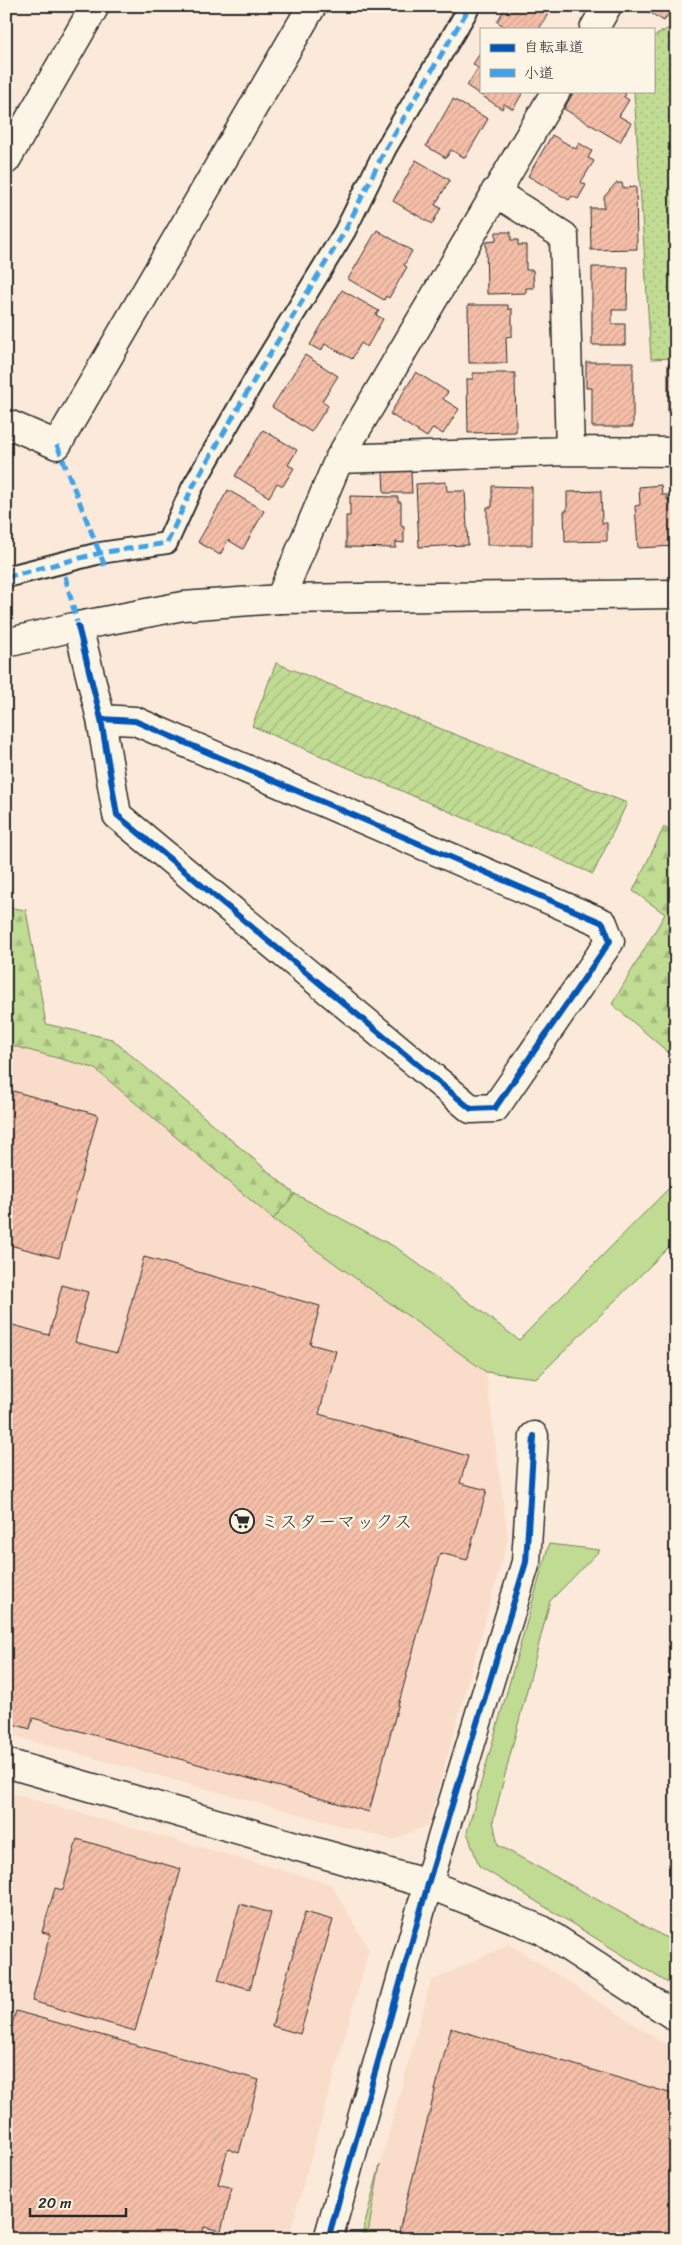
<svg xmlns="http://www.w3.org/2000/svg" width="682" height="2245" font-family="Sriracha,'Klee One',sans-serif">
<style>
.built{fill:#f9ddca}
.grass{fill:#c0db92;stroke:#76835e}
.forest{fill:url(#forest-firs);stroke:#76835e}
.park{fill:url(#park-dots);stroke:#76835e}
.garden{fill:url(#garden-furrows);stroke:#76835e}
.building{fill:url(#building-hatch);stroke:#2b2b2b}
.lines{fill:none;stroke-linecap:round;stroke-linejoin:round}
.pedestrian-casing{stroke:#2b2b2b;stroke-width:24}
.minor-casing{stroke:#2b2b2b;stroke-width:31}
.tertiary-casing{stroke:#2b2b2b;stroke-width:31}
.pedestrian{stroke:#fcf5e5;stroke-width:20}
.minor{stroke:#fcf5e5;stroke-width:28}
.tertiary{stroke:#fcf5e5;stroke-width:28}
.quiet{stroke:#3ea3eb;stroke-width:5;stroke-dasharray:10 5;stroke-linecap:butt}
.cycleway-casing{stroke:#fcf5e5;stroke-width:9}
.cycleway{stroke:#0057b8;stroke-width:6}
.labels{text-anchor:middle;stroke-width:5;stroke-linejoin:round;paint-order:stroke}
.poi-label{font-size:19px;fill:#2b2b2b;stroke:#fcf5e5;text-anchor:start}
</style>
<defs>
<pattern id="forest-firs" width="22" height="20" patternUnits="userSpaceOnUse" patternTransform="scale(1.25)"><rect width="22" height="20" fill="#c0db92"/><path d="M5 1l3.5 6h-7zM16 11l3.5 6h-7z" fill="#a5bc7e"/></pattern>
<pattern id="park-dots" width="8" height="8" patternUnits="userSpaceOnUse" patternTransform="scale(1.25)"><rect width="8" height="8" fill="#c0db92"/><path d="M2 2h.1M6 6h.1" fill="none" stroke="#a5bc7e" stroke-width="1.8" stroke-linecap="round"/></pattern>
<pattern id="garden-furrows" width="10" height="10" patternUnits="userSpaceOnUse" patternTransform="scale(1.25)"><rect width="10" height="10" fill="#c0db92"/><path d="M-1 1l2-2M0 10L10 0M9 11l2-2" fill="none" stroke="#a5bc7e"/></pattern>
<pattern id="building-hatch" width="6" height="6" patternUnits="userSpaceOnUse" patternTransform="scale(1.25)"><rect width="6" height="6" fill="#f5bfa8"/><path d="M-1 1l2-2M0 6l6-6M5 7l2-2" fill="none" stroke="#d2a491"/></pattern>
</defs>
<rect width="100%" height="100%" fill="#fbead9"/>
<filter id="ink" filterUnits="userSpaceOnUse"><feTurbulence type="fractalNoise" baseFrequency=".02" numOctaves="2"/><feDisplacementMap in="SourceGraphic" scale="10" xChannelSelector="R" yChannelSelector="G"/><feConvolveMatrix kernelMatrix="1 2 1 2 8 2 1 2 1" color-interpolation-filters="sRGB"/></filter>
<g filter="url(#ink)">
<!-- built -->
<path class="built" d="M6,1044L94,1068L273,1219L486,1372L508,1539L428,1825L393,1840L6,1734Z
M6,1792L331,1884L369,1950L288,2239H6Z
M509,1944L676,2051V2239H367L380,2165L431,1981Z"/>
<!-- grass -->
<path class="grass" d="M676,1181V1240L537,1378L486,1372L273,1219L295,1194L397,1248L519,1340Z
M549,1544L600,1550L550,1601L493,1821L498,1845L676,1943V1988L479,1866L467,1832Z"/>
<!-- forest -->
<path class="forest" d="M664,827L676,831V1059L612,1004L665,914L633,891Z
M6,907L26,910L46,1024L112,1039L295,1194L273,1219L94,1068L6,1044Z
M380,2165L367,2239H361Z"/>
<!-- park -->
<path class="park" d="M676,24V358L651,359L634,91H653V37Z"/>
<!-- garden -->
<path class="garden" d="M276,663L627,803L593,874L252,726Z"/>
<!-- building -->
<path class="building" d="M506,6H553L539,29H509L497,22Z
M646,6H673L664,21L644,9Z
M481,52V91H524L513,109L504,104L502,109L467,86L478,68L473,64Z
M574,91H621L626,94L624,97L629,100L619,116L631,123L620,142L564,109Z
M453,99L488,119L465,158L451,150L446,158L426,146Z
M552,135L576,149L579,143L592,151L588,158L594,161L581,182L586,185L578,199L572,196L569,200L528,176Z
M416,160L450,180L435,205L441,208L432,224L393,201Z
M616,183H622L623,188L636,187L637,249L591,250L590,208H604V197Z
M377,230L412,251L404,265L407,267L389,298L386,296L384,300L348,279Z
M496,232H511V240H518V245H526V270H533L534,288H526V293L487,294L486,242L496,241Z
M592,267H628L627,310H612V324H625V345H592Z
M342,290L379,311L376,315L383,319L367,347L361,343L352,359L325,344L321,351L310,345Z
M468,305H508V309H512V336L506,337L507,363H469Z
M305,355L338,376L322,401L328,406L311,432L272,407Z
M586,362H633V427H592V388H586Z
M668,364H676V413H668Z
M416,372L448,392L443,399L459,409L443,434L433,428L427,437L390,414Z
M473,373H515L516,432L468,433L467,379H473Z
M263,430L297,450L288,465L294,468L283,486L277,483L269,497L235,476Z
M411,471L412,493H384L383,472Z
M446,482L447,491H465L468,545L419,547L416,484Z
M661,485L662,495H667V500L676,499V546L638,548L635,506L640,505L639,487Z
M492,486L532,487V545H487V507H492Z
M228,490L264,511L243,549L228,540L220,555L198,542Z
M601,491L602,523H607V541L565,542L564,511H567V492Z
M350,496L398,497V502H401V526L404,527V543L396,542V548L346,547V516H350Z
M6,1089L98,1115L59,1258L6,1244Z
M144,1257L320,1306L310,1344L336,1351L319,1414L468,1456L460,1483L487,1490L467,1560L440,1553L369,1812L33,1718L30,1729L6,1722V1323L49,1335L62,1285L88,1292L75,1342L117,1353Z
M77,1839L181,1869L135,2031L32,2001L50,1934L42,1932L55,1888L63,1890Z
M240,1904L271,1913L250,1989L218,1980Z
M305,1912L333,1920L300,2034L272,2026Z
M16,2011L259,2080L239,2153L228,2149L218,2184L232,2188L221,2231L204,2227L201,2239H6V2045Z
M451,2028L676,2095V2239H397Z"/>
<g class="lines">
<defs>
<path id="pedestrian" d="M6,577L100,553L167,543L192,488L257,375L345,231L386,148L470,6"/>
<path id="minor" d="M594,29L607,6
M6,160L95,6
M495,192L564,236L570,451
M6,423L57,445L312,6
M339,459L570,451L676,452
M280,599L339,459L556,91
M78,626L101,719L117,815L471,1109L495,1108L610,941L603,923L135,721L101,719
M6,1763L428,1884L526,1562L534,1436"/>
<path id="tertiary" d="M6,643L78,626L183,606L280,599L676,594
M328,2239L428,1884L542,1930L676,2017"/>
</defs>
<!-- pedestrian casing -->
<use href="#pedestrian" class="pedestrian-casing"/>
<!-- minor casing -->
<use href="#minor" class="minor-casing"/>
<!-- tertiary casing -->
<use href="#tertiary" class="tertiary-casing"/>
<!-- pedestrian -->
<use href="#pedestrian" class="pedestrian"/>
<!-- minor -->
<use href="#minor" class="minor"/>
<!-- tertiary -->
<use href="#tertiary" class="tertiary"/>
<!-- quiet -->
<path class="quiet" d="M57,445L106,569
M65,576L78,626
M6,577L100,553L167,543L192,488L257,375L345,231L386,148L470,6"/>
<defs>
<path id="cycleway" d="M78,626L101,719L117,815L471,1109L495,1108L610,941L603,923L135,721L101,719
M328,2239L428,1884L526,1562L534,1436"/>
</defs>
<!-- cycleway casing -->
<use href="#cycleway" class="cycleway-casing"/>
<!-- cycleway -->
<use href="#cycleway" class="cycleway"/>
</g>
</g>
<!-- icons -->
<defs>
<symbol id="supermarket-ring" viewBox="-11 -11 22 22"><circle r="9.5" fill="#fcf5e5" stroke="#2b2b2b" stroke-width="1.5"/><path d="M-6-5.5h2.5l.6 2H6L4.5 2H-2.5L-4.4-4H-6ZM-1.5 3.2a1.3 1.3 0 1 0 .1 0ZM3 3.2a1.3 1.3 0 1 0 .1 0Z" fill="#2b2b2b"/></symbol>
</defs>
<g fill-rule="evenodd">
<use href="#supermarket-ring" x="228" y="1507" width="28" height="28"/>
</g>
<g class="labels">
<!-- poi labels -->
<g class="poi-label">
<text x="260" y="1528">ミスターマックス</text>
</g>
</g>
<!-- margin -->
<rect width="682" height="2245" fill="none" stroke="#fcf5e5" stroke-width="25"/>
<rect x="12" y="12" width="657" height="2220" fill="none" stroke="#2b2b2b" stroke-width="2" filter="url(#ink)"/>
<!-- legend -->
<rect x="480" y="28" width="175" height="65" fill="#fcf5e5" stroke="#a8a49b"/>
<rect x="490" y="44" width="25" height="8" fill="#0057b8" stroke="#a8a49b"/>
<text x="524" y="52" font-size="15" fill="#2b2b2b">自転車道</text>
<rect x="490" y="69" width="25" height="8" fill="#3ea3eb" stroke="#a8a49b"/>
<text x="524" y="78" font-size="15" fill="#2b2b2b">小道</text>
<!-- scale -->
<path d="M30 2208v8h96v-8" fill="none" stroke="#2b2b2b" stroke-width="2.5"/>
<text x="38" y="2208" font-size="15" fill="#2b2b2b" stroke="#fcf5e5" stroke-width="4" paint-order="stroke">20 m</text>
</svg>
